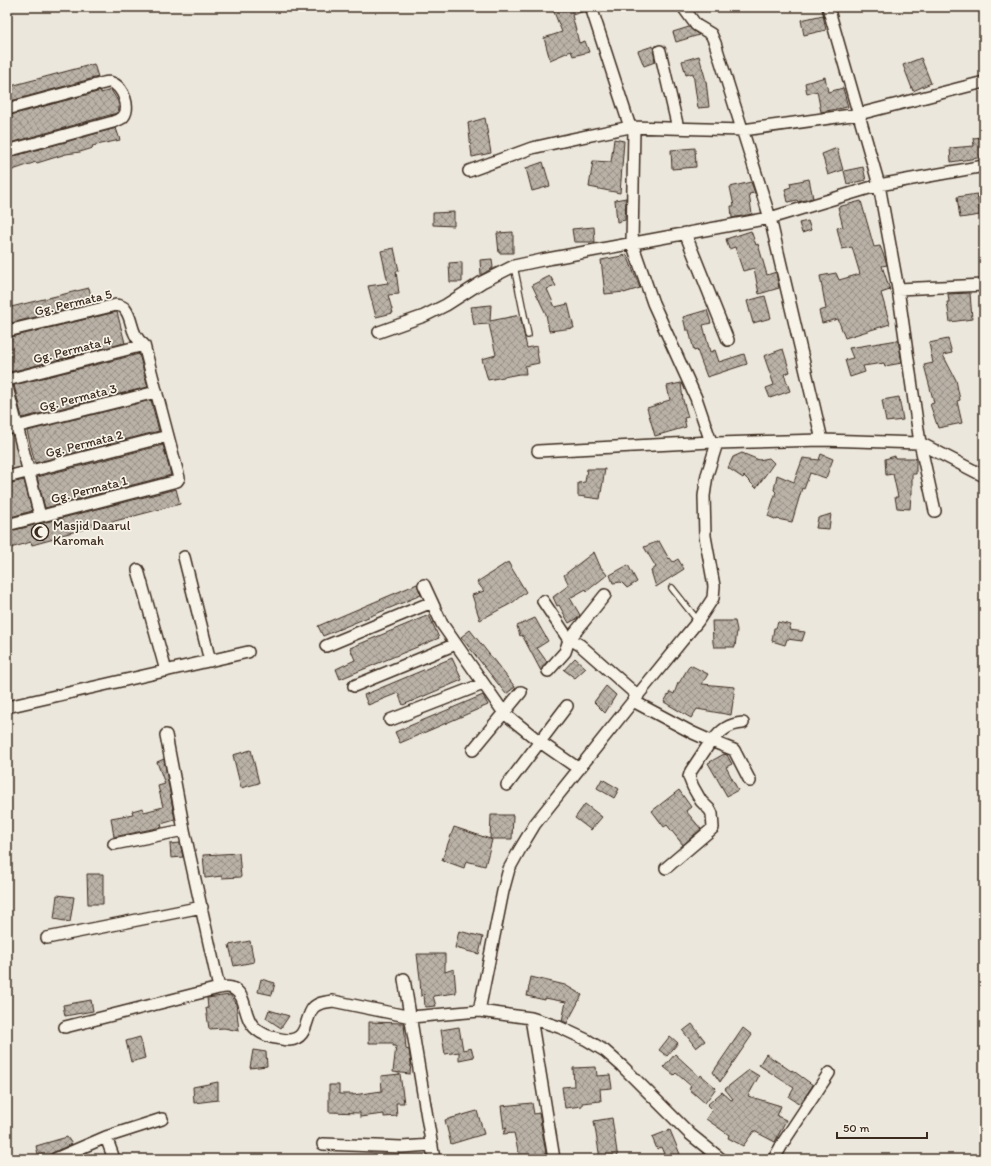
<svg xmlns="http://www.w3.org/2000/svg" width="991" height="1166" font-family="Itim,sans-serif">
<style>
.park{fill:url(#park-tufts);stroke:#84796d}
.building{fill:url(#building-cross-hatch);stroke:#3b2a1e}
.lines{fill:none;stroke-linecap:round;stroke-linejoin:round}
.service-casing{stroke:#3b2a1e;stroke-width:8}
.minor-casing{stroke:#3b2a1e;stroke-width:14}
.service{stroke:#f7f3e8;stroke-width:5.5}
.minor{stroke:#f7f3e8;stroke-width:11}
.labels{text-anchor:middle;stroke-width:3.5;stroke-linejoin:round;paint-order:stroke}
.street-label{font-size:13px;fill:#3b2a1e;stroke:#f7f3e8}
.poi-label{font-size:13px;fill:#3b2a1e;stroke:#f7f3e8;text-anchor:start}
</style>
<defs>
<pattern id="park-tufts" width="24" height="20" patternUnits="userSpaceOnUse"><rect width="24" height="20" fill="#cec8bc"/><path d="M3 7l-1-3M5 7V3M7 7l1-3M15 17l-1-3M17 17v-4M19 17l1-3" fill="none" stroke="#b2aca1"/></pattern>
<pattern id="building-cross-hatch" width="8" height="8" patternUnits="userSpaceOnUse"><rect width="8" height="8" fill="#bab2a7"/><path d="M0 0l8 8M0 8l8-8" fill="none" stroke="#989187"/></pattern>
</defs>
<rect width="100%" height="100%" fill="#ece7dc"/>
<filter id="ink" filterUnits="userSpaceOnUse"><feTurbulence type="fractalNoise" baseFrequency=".025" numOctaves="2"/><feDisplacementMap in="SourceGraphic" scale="8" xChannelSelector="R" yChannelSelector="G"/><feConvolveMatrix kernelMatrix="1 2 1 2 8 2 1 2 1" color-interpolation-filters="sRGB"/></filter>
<g filter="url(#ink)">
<!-- park -->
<path class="park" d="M12,431L22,467L7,471V432Z"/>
<!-- building -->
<path class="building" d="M552,7H584L585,11L572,15L579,43L585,41L589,52L573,56L571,51L550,60L544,38L562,32Z
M823,15L826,30L804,35L801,20Z
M689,27L699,35L676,42L673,32Z
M653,46L655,62L644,66L638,51Z
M699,56L706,81L709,107L698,108L693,73L686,75L682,61Z
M921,58L931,83L913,91L903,65Z
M94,64L98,77L7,102V87Z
M825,77L828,92L843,88L848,107L821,112L817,91L807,94L805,83Z
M111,90L118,101L119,109L117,113L7,144V116L101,91V93Z
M485,118L491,153L472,157L468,123Z
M116,128L120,140L92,146L93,148L80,152L66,154L37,163L36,162L7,172V158Z
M984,137V157L951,162L950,148L974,146L973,138Z
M614,139L624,141L620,193L589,187L593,161L611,162Z
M695,148L696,167L672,169L671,150Z
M837,148L843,170L828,175L822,154Z
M543,162L550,186L532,191L526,168Z
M863,167L866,180L847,184L844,171Z
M809,179L813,198L798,202L797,200L788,202L785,189L791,187L790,183Z
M751,182L755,193L749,194L752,214L732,218L731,206H734L730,187Z
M977,194L980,215L960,218L957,197Z
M626,198L625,220L617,222L615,200Z
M861,201L874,247L880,246L886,261L887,265L882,266L890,290L881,293L890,324L845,338L838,319L822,323L819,311L826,309L820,276L836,273L839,280L860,274L852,247L842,249L837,228L843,227L838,207Z
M454,212V226L433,225V213Z
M808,221L811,230L802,233L799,223Z
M594,227L595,242H574L572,229Z
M751,231L756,245L758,244L767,275L776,272L779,288L759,294L754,268L743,271L735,247L729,249L726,239Z
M513,232V253H499L497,233Z
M394,248L399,271H396L399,294L388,295L393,313L376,317L368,286L388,283L381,251Z
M627,255L640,288L624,293V292L605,294L601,260Z
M492,259L493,268L481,275L480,260Z
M462,262V282H450L449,263Z
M550,276L556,286L547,289L555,307L568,304L574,328L549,331L546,314L532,285Z
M89,288L93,303L7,324V308Z
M970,293L972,319L950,322L947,302H949L948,294Z
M765,296L771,318L753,323L747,301Z
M491,305L490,321L520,315L527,348L536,346L539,363L525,366L526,374H519L488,380L482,359L496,355L489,324L474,325L471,307Z
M707,310L711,323L703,325L710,352L715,350L719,362L744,354L747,364L707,377L697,350L694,351L689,330H686L683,317Z
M116,312H117L125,343L10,372L7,359V338Z
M948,339L952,353L943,355L956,380L960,400L957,401L962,423L938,428L930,404L934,403L924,365L933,363L929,343Z
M898,340L902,363L885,366L884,363L863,366L865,372L850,377L845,360L853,358L849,348Z
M783,349L790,372L784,374L790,391L770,398L766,388L774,385L764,356Z
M139,354L148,387L22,418L14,385Z
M681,383L683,400L688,417L684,418L686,427L655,436L647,408L663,403V402L670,400L667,386Z
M899,397L903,420L886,422L882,400Z
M151,400L159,431L35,463L27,431Z
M163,445L171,475L45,508L37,477Z
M742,453L759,460L769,458L774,463L756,488L744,476L743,478L728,468L733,457Z
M821,454L833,459L826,478L810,473L804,489L802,488L792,522L777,519V520L768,516L776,492L774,490L777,475L794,482L803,458L819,460Z
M895,456V458H916V474H912V494H911L910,509L897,508L895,497H898L893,474L886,475L885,459Z
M587,469H605L600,499L578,496V483L585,482Z
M24,480L32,511L7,518V484Z
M176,489L180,504L54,537V539L32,545L31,542L7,549V532Z
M831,514L829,529L816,528L818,518Z
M659,541L669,559L670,558L673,562L678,559L684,569L656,587L651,571L656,567L644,547Z
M594,552L600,566L607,575L587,591L586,589L570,598L580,615L578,618L569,623L559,605L557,606L553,597L569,585L564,575Z
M508,562L526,592L512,603L480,620L472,595L484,591L477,582Z
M628,565L637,582L627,588L621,582L613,583L610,575Z
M417,584L421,595L323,636L318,626Z
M429,615L439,638L340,679L336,669L355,660L350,648Z
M535,618L548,641L537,648L547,662L543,667L541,671L522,635L520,636L517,626Z
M712,621H735L737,630L735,647H714L713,643Z
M778,622L791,625L789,630L805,632L802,641L787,639L785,645L772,641L774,628H776Z
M470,630L515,687L506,694L461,637Z
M452,658L462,680L403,705L398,693L368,705L364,695Z
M575,658L586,668L575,678L564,670Z
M690,665L708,674L702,684L735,687L731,715L697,709L691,718L664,702L670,692L674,694L678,683H679Z
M606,686L616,695L605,713L594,702Z
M483,695L488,705L400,743L395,732Z
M251,750L259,783L241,788L233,755Z
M724,754L727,755L732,764L726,767L738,790L727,796L708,763Z
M164,759L175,820L161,824L162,827L114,837L111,818L133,814L132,811L143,808L144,812L163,807L158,786L165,784L157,762Z
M602,779L619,789L614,798L597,788Z
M679,790L691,807L686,811L701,829L683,845L667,825L664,827L652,811Z
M585,804L602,817L591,830L575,818Z
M491,815H513L512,839H490L492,840L485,866L466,861L464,868L442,860L454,827L490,839Z
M180,843L183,857L171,858L170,844Z
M239,853L241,877L222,878V876L205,878L203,855Z
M87,874H103V904H88Z
M57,895L74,897L70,922L54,919Z
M459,931L483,937L479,954L455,948Z
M250,941L254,962L234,966L229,945Z
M417,954H445V972L454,969L456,993L433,996L436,1006L425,1007L424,994L421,997L420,978Z
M531,977L565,985L582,995L567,1023L562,1021L566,1002L545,998V1000L527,996Z
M261,979L275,983L272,995L258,992Z
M230,995L236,1003L239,1031L224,1028L209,1029L206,1008H208L207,998Z
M91,1000L93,1011L65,1016L63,1005Z
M269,1010L289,1016L281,1028L266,1018Z
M369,1022L404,1023L406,1049L409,1050L411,1063L410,1074L393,1072L396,1046H393V1043H369Z
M692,1024L705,1041L696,1048L683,1031Z
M459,1027L463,1050L471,1048L474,1057L459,1060V1052L445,1054L441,1030Z
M743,1028L752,1035L720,1082L713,1072Z
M670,1036L678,1043L667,1056L659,1050Z
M140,1037L145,1058L131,1062L126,1041Z
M253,1050L266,1052L267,1066L250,1068Z
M675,1054L700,1077L701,1075L716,1088L705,1103L689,1089L691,1086L676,1073L674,1075L664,1067Z
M766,1054L791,1071L792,1070L813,1085L800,1104L789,1097L794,1088L759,1065Z
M596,1067L597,1076L610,1075L612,1088L600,1089L601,1101L582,1103V1106L565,1108L562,1087L574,1086L573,1068Z
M749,1070L759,1076L748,1096L781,1106L777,1116L786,1120L775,1142L754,1131L743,1146L728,1138L729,1135L706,1119L712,1110L707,1105L722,1092L731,1100L733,1099L725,1089Z
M400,1074L404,1103H396L397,1116L384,1117V1114L360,1117V1113L329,1112V1085H339V1094H353V1095L382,1091L381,1076Z
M218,1082V1100L194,1103L193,1087Z
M532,1103L534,1114L539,1113L547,1159H520L514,1133L503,1134L507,1128L504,1129L501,1106Z
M477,1111L484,1134L451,1144L445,1120Z
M612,1118L618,1159H600L594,1121Z
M670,1130L682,1159H666L661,1147L657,1149L652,1137Z
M67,1137L72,1144L52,1153L49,1156L39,1158L36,1146Z"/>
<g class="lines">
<defs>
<path id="service" d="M514,266L528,335
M672,588L698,621"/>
<path id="minor" d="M591,7L630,127
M683,7L696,25L711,34L715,43L770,218L822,440
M828,7L879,185L898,289L920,443L935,511
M660,51L678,128
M7,109L100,84C104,83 109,81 112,83C123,86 132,110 122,118C119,120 115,121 113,122L7,151
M634,128L632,243L653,303L696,398L711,442
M469,171L532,148L572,139L630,127L743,130L859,114L984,82
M685,233L728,340
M898,289L984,285
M7,331L116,305C120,306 123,306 125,309C134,321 129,333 144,345L179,478L177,481L7,525
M379,332L424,316L446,305L482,282L514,266L542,260L770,218L879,185L984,166
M7,380L144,345
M7,387L40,516
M7,429L156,392
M538,451L711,442L717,443L822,440L920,443L984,476
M7,477L168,436
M184,557L210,661
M138,570L166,671
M424,585L442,624L504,713L540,742L579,769
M605,595L569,640L575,642L580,645L638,696
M543,601L569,640L565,652L548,671
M326,646L432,602
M354,686L456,644
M633,701L693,733L711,741L691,771L689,777L693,787L701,801L710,810L712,814L713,828L666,868
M7,707L248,652
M390,720L483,684
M166,735L184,830L219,988
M711,741L734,750L750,781
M713,741C721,730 729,724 743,723
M473,750L521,692
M507,785L567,706
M114,844L184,830
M47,938L202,907
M404,979L434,1159
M479,1011L503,891L509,869L520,849L535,824L633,701L698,621L713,598L714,586L705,536L704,496L707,475L717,443
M531,1018L554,1159
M65,1027L219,988C224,987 230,986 234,989C252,1000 237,1026 271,1037C277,1038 283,1040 289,1040C308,1039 305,1018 313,1008C318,1002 327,1002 333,1001L411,1017L479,1011L531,1018L559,1027L587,1040L605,1051L622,1066L690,1134L721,1159
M106,1137L114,1159
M323,1144L402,1147L432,1145
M55,1159L106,1137L162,1119
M774,1159L784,1141L829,1073"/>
</defs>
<!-- service casing -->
<use href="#service" class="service-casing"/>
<!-- minor casing -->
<use href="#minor" class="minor-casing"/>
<!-- service -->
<use href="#service" class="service"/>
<!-- minor -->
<use href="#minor" class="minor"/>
</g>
</g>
<!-- icons -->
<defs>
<symbol id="mosque-ring" viewBox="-11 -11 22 22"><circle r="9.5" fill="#f7f3e8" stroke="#3b2a1e" stroke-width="1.5"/><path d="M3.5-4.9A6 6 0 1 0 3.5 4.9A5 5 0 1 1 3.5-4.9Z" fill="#3b2a1e"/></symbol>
</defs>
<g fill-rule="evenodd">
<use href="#mosque-ring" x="30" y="522" width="20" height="20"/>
</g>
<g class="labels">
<!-- street labels -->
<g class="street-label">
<text transform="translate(73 302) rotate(-13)" y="5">Gg. Permata 5</text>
<text transform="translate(72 349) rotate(-14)" y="5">Gg. Permata 4</text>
<text transform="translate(78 397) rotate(-14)" y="5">Gg. Permata 3</text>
<text transform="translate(84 443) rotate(-14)" y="5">Gg. Permata 2</text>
<text transform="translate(89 489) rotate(-14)" y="5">Gg. Permata 1</text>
</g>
<!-- poi labels -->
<g class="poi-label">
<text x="53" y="530">Masjid Daarul<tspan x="53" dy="15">Karomah</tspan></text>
</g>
</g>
<!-- margin -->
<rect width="991" height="1166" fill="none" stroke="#f7f3e8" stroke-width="24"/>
<rect x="12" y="12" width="967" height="1142" fill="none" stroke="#3b2a1e" stroke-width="1.5" filter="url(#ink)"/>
<!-- scale -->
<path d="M837 1132v6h90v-6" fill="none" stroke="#3b2a1e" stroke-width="2"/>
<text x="843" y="1132" font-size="12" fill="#3b2a1e" stroke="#f7f3e8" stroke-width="3" paint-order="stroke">50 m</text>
</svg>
